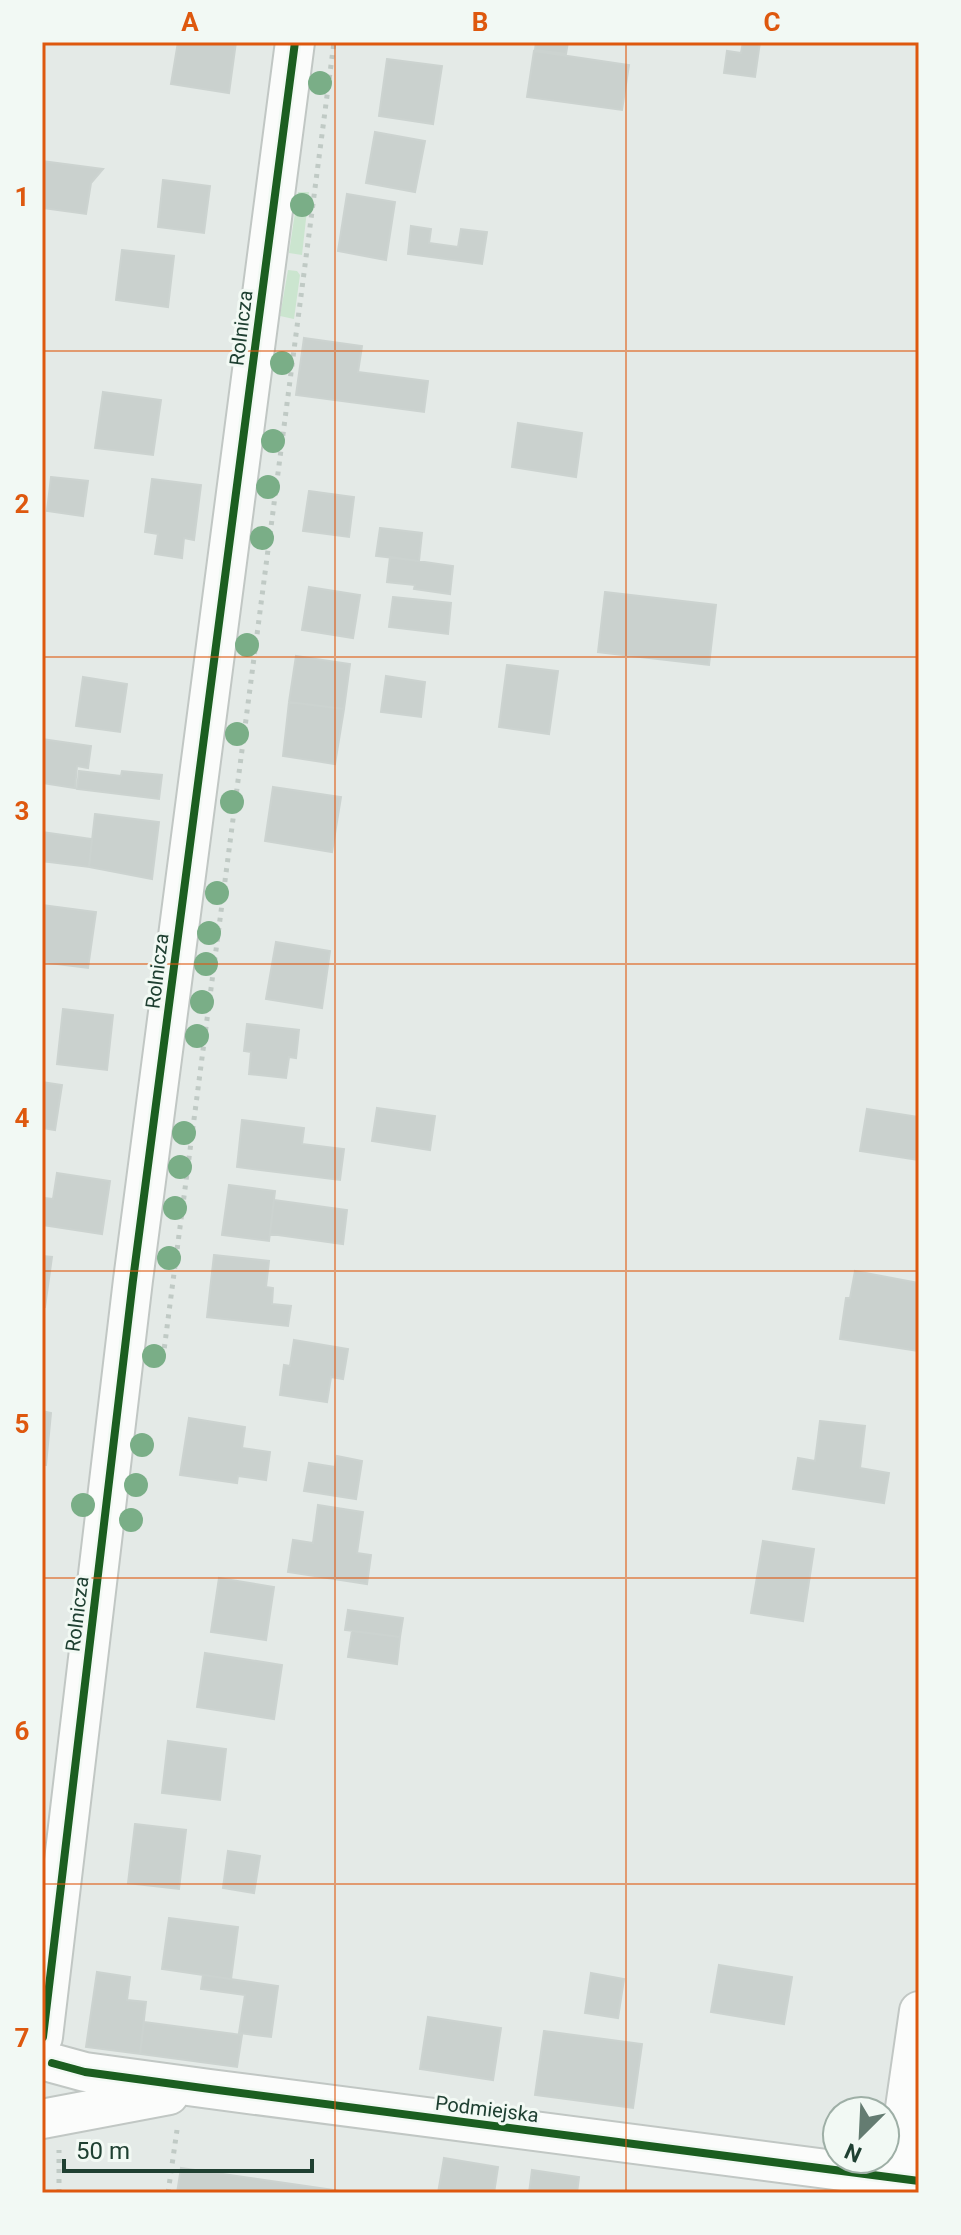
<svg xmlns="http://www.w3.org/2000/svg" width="961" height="2235" font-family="Roboto,sans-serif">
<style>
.green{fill:#cbe5cf}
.building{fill:#cad1ce;stroke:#ccd3d0;stroke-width:2}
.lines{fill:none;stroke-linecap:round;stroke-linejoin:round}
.minor-casing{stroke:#c1c7c4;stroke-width:42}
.path{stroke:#c0cac5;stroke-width:5;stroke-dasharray:4 6;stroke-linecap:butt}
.minor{stroke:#fbfcfb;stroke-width:38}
.cycleway-casing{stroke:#f2f9f4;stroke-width:13}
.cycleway{stroke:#1b5e20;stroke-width:8}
.tree{fill:#7aae87}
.grid{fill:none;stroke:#de580e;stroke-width:2;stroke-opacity:0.55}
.labels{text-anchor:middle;stroke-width:6;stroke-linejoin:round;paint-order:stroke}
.street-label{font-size:20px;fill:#1f4032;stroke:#f2f9f4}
.neatline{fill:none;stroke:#de580e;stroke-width:3}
.grid-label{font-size:26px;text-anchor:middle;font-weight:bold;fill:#de580e}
</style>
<rect width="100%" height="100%" fill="#e4eae7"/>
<!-- green -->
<path class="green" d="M298,192H309L302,255L289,253Z
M288,270L297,271L300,275L294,319L280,316Z"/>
<!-- building -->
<path class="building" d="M178,42H236L229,93L171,84Z
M536,42H568L566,54L535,50Z
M743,42H760L755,77L724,73L727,51L741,53Z
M534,51L629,65L622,110L527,97Z
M387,59L442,66L433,124L379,116Z
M375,132L425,141L415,192L366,183Z
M42,161L103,169L91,183L86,214L42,208Z
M163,180L210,186L204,233L158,227Z
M347,194L395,202L386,260L338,251Z
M411,226L431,229L429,243L458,247L461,229L487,232L482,264L408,254Z
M122,250L174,256L168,307L116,300Z
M304,338L362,346L358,372L428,381L424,412L296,395Z
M103,392L161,400L153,455L95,448Z
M518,423L582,433L576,477L512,467Z
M51,477L88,481L83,516L47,511Z
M152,479L201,485L194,540L184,538L182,558L155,554L158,534L145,532Z
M309,491L354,497L349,537L303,531Z
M380,528L422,533L419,561L376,556Z
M390,557L453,566L450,594L414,589L415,585L387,582Z
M309,587L360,595L353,638L302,630Z
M605,592L716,605L709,665L598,652Z
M393,597L451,603L448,634L389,627Z
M296,656L350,664L344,709L289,702Z
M507,665L558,671L549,734L499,727Z
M386,676L425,682L421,717L381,712Z
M83,677L127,684L120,732L76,726Z
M289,702L344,709L335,764L283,756Z
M42,739L91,746L88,768L77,766L75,788L42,783Z
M79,771L121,776L122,771L162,775L159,799L77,789Z
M273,787L341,797L332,852L265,841Z
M95,814L159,822L152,879L89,867Z
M42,832L92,839L89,867L42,861Z
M42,905L96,912L88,968L42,962Z
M276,942L330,951L322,1008L266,999Z
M63,1009L113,1015L107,1070L57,1064Z
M247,1024L299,1030L296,1058L289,1057L286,1078L249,1074L251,1052L244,1051Z
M42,1082L62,1085L55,1130L42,1128Z
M377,1108L435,1116L430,1150L372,1141Z
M867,1109L919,1117V1160L860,1151Z
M242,1120L304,1128L302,1144L344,1149L340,1180L237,1167Z
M57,1173L110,1181L102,1234L42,1225L45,1198L53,1199Z
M229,1185L275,1191L269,1241L222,1235Z
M274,1200L347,1210L343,1244L270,1234Z
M214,1255L269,1261L266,1287L273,1288L272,1304L291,1306L288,1326L207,1317Z
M42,1256L52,1257L45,1307H42Z
M855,1271L919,1283V1351L840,1339L846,1298H850Z
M294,1340L348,1349L343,1379L331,1377L327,1402L280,1395L284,1365L290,1366Z
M42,1411L51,1413L46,1465H42Z
M189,1418L245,1427L242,1448L270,1452L266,1480L238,1476L237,1483L180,1475Z
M820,1421L865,1426L860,1468L889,1473L884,1503L793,1489L798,1458L815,1461Z
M337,1456L362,1461L356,1499L304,1491L309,1463L335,1467Z
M318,1505L363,1512L357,1553L371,1555L367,1584L288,1572L293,1540L313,1543Z
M763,1541L814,1549L803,1621L751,1613Z
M219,1578L274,1587L266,1640L211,1632Z
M348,1610L403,1618L400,1637L345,1630Z
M352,1631L400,1637L397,1664L348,1657Z
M205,1653L282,1665L274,1719L197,1707Z
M168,1741L226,1749L220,1800L162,1793Z
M135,1824L186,1830L179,1889L128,1883Z
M228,1851L260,1856L254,1893L223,1888Z
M169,1918L238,1927L231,1979L162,1969Z
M719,1965L792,1977L784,2024L711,2012Z
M97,1972L130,1977L127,2000L146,2002L140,2054L86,2047Z
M591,1973L624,1979L618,2018L585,2013Z
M203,1975L278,1986L271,2037L239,2033L245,1995L201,1989Z
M428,2017L501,2028L493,2080L420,2069Z
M144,2022L242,2035L237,2067L140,2054Z
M544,2031L642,2044L633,2108L535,2095Z
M444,2158L498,2167L494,2193H438Z
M181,2168L341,2191L340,2193H177Z
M532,2170L579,2177L577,2193H529Z"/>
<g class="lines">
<defs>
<path id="minor" d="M43,2037L133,1280L295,42
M52,2063L85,2072L210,2089L919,2181
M42,2119L169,2095
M895,2177L919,2011"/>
</defs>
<!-- minor casing -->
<use href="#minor" class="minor-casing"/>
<!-- path -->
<path class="path" d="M163,1358L334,42
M59,2193V2150
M168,2193L177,2130"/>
<!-- minor -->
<use href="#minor" class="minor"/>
<defs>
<path id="cycleway" d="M43,2037L133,1280L295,42
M52,2063L85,2072L210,2089L919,2181"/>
</defs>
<!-- cycleway casing -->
<use href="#cycleway" class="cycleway-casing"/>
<!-- cycleway -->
<use href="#cycleway" class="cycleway"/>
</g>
<!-- trees -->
<g class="tree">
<circle cx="320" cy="83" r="12"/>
<circle cx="302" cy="205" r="12"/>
<circle cx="282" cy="363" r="12"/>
<circle cx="273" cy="441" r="12"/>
<circle cx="268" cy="487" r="12"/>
<circle cx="262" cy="538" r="12"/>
<circle cx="247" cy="645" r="12"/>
<circle cx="237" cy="734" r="12"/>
<circle cx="232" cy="802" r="12"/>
<circle cx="217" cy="893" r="12"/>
<circle cx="209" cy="933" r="12"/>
<circle cx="206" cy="964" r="12"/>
<circle cx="202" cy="1002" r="12"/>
<circle cx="197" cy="1036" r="12"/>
<circle cx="184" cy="1133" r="12"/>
<circle cx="180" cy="1167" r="12"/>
<circle cx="175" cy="1208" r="12"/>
<circle cx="169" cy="1258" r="12"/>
<circle cx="154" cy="1356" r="12"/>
<circle cx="142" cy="1445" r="12"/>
<circle cx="136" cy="1485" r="12"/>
<circle cx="83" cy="1505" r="12"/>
<circle cx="131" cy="1520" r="12"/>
</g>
<!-- grid -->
<path class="grid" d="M335,42V2193M626,42V2193M42,351H919M42,657H919M42,964H919M42,1271H919M42,1578H919M42,1884H919"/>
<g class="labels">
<!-- street labels -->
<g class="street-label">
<text transform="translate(241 328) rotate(-83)" y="7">Rolnicza</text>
<text transform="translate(157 971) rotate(-83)" y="7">Rolnicza</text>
<text transform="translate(77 1614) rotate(-83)" y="7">Rolnicza</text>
<text transform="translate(487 2109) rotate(7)" y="7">Podmiejska</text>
</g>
</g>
<!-- border -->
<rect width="961" height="2235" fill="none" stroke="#f2f9f4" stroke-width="88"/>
<!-- north arrow -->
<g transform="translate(861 2135) rotate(204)"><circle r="38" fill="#f2f9f4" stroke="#9eafa6" stroke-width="2"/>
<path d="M0-6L14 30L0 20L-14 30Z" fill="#647c71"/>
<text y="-12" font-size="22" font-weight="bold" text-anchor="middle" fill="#1f4032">N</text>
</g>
<!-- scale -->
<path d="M64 2159v12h248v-12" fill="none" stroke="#1f4032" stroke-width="4"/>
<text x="76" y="2159" font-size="24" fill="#1f4032" stroke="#f2f9f4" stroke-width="6" paint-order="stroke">50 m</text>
<rect x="44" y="44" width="873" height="2147" class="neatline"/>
<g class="grid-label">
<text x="190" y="31">A</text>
<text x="480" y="31">B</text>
<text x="772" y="31">C</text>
<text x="22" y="206">1</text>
<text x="22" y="513">2</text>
<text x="22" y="820">3</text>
<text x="22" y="1127">4</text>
<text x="22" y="1433">5</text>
<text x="22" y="1740">6</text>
<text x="22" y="2047">7</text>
</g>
</svg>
